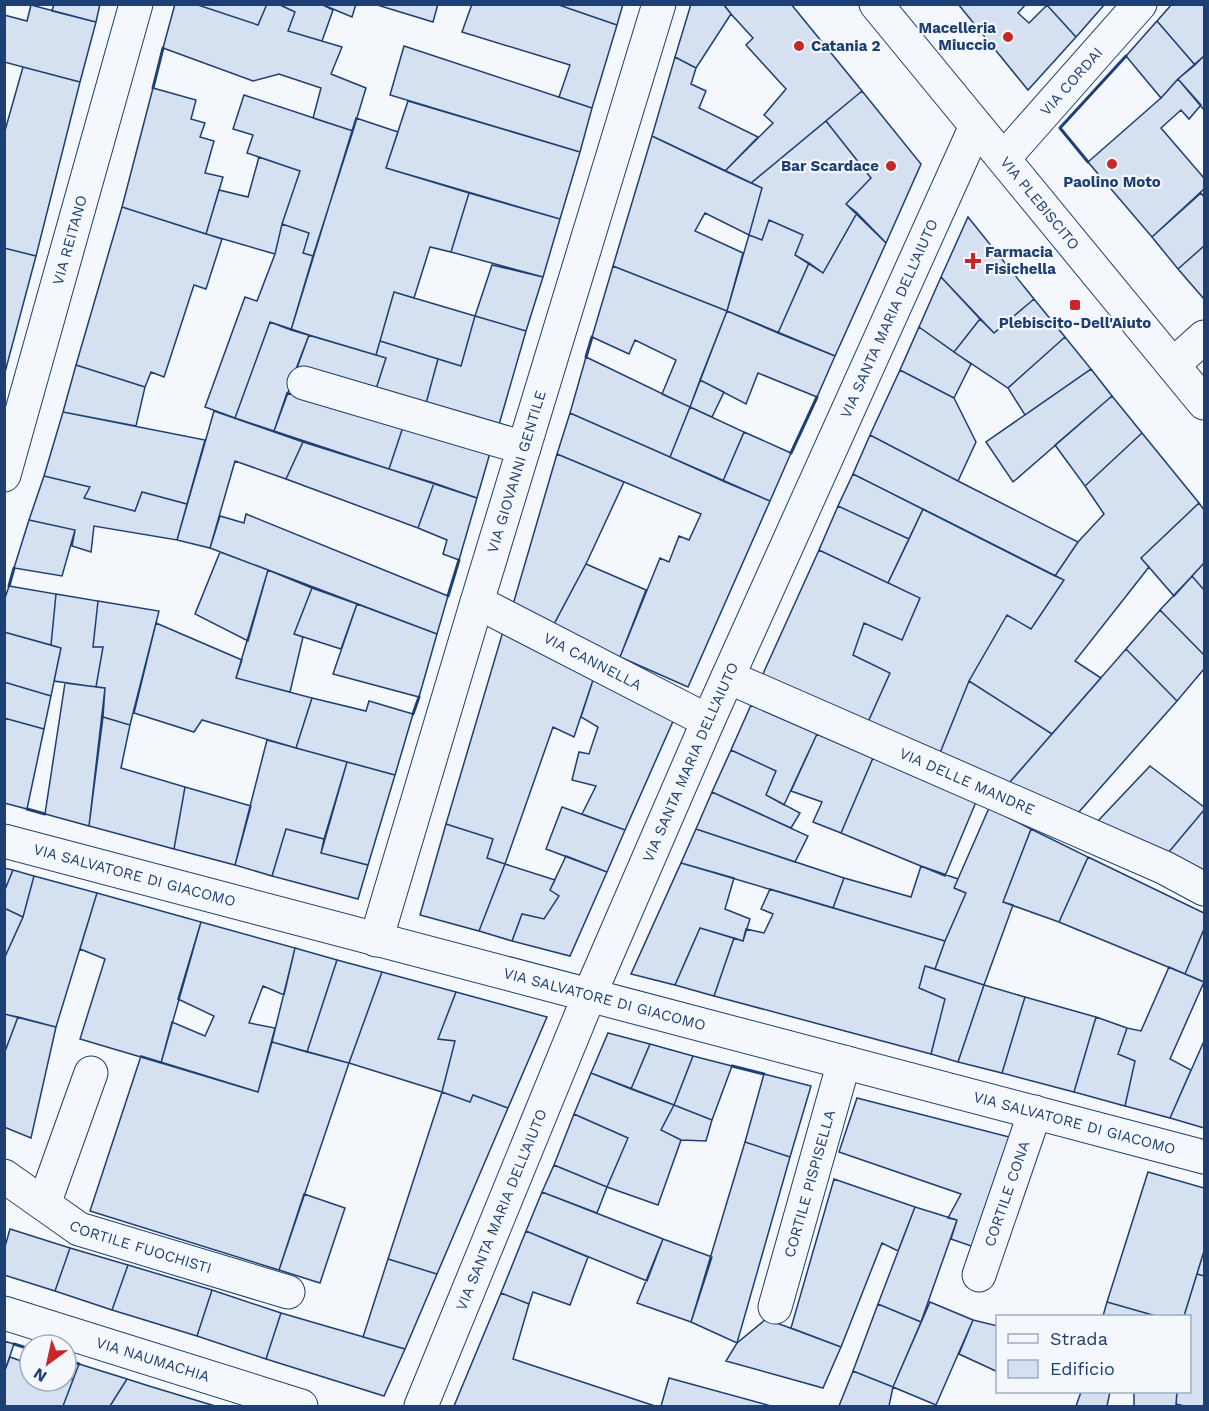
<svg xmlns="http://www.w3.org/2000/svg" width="1209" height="1411" font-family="'Work Sans',sans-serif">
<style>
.building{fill:#d5e0f0;stroke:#1d3f73;stroke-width:1.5}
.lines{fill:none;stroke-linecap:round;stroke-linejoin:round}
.minor-casing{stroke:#1d3f73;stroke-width:35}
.major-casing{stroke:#1d3f73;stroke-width:35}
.minor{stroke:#f4f7fb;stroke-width:33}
.major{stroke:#f4f7fb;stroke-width:33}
.wall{stroke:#1d3f73;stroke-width:3}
.poi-dot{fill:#c62828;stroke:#f4f7fb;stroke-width:2}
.labels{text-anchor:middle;stroke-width:4.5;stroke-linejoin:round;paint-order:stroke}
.poi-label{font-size:15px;font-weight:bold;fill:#1d3f73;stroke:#f4f7fb;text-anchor:end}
.street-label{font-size:15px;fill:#1d3f73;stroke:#f4f7fb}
</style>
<rect width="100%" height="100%" fill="#f4f7fb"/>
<!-- building -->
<path class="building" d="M54,4H100L96,22L52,11Z
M175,4H195L258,25L267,4H278L295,12L288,31L342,47L331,74L366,88L353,131L313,118L321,88L279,74L253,81L163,48Z
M195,4H267L258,25Z
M278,4H321L333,10L322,41L288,31L295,12Z
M321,4H356L352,17Z
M374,4H438L433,22Z
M472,4H556L617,25L592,108L559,97L570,65L462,32Z
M556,4H623L617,25Z
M691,4H723L731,14L696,68L675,57Z
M726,4H791L862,91L751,183L725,171L773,123L764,115L786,89L746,45L753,38L731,14L725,6Z
M958,4H1026L1018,13L1029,23L1047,5L1076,37L1028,90Z
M1046,4H1105L1076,37Z
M1172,4H1204V56L1195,65L1157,21Z
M31,5L96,22L80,82L4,62V15L27,21Z
M1157,21L1195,65L1178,79L1161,98L1126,56Z
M404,46L592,108L580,152L390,95Z
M1204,56V110L1178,79Z
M675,57L696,68L691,84L706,91L699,108L758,137L725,171L652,136Z
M23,67L80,82L36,256L4,248V134Z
M1178,79L1201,105L1189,119L1181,110L1161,128L1204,178V189L1152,237L1088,162L1161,98Z
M153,88L196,100L191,119L205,123L200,137L214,141L205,173L223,177L206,234L122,207Z
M862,91L921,164L886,243L846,204L871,178L826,121Z
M244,95L353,131L313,256L303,253L309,233L282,224L300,171L247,153L253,135L233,129Z
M408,101L580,152L560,219L386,168Z
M356,118L398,132L386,168L469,193L451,252L430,247L414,298L394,292L376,355L291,330Z
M826,121L871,178L846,204L857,213L823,273L795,255L803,235L769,220L762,240L749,235L762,188L751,183Z
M652,136L762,188L749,235L705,213L695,231L743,253L727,311L613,266Z
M259,157L300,171L282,224L275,254L206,234L219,190L248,197Z
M469,193L560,219L543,277L451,252Z
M1201,193L1204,197V246L1178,269L1152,237Z
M122,207L222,239L206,289L194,285L164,377L151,372L145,387L76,365Z
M857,213L886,243L835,356L778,333L809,263L823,273Z
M968,217L1034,299L994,333L941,277Z
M769,220L803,235L795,255L809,263L778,333L727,311L749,235L762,240Z
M282,224L309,233L303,253L313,256L291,330L270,322L235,418L205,407L245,297L257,301L275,254Z
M1204,246V299L1178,269Z
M4,248L36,256L4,376Z
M492,265L543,277L526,331L475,316Z
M613,266L727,311L690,407L662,394L676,360L635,340L629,354L592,337Z
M941,277L980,319L954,352L919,327Z
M394,292L475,316L461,366L380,341Z
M1034,299L1065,337L1008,388L954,352L980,319L994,333Z
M727,311L835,356L817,397L758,373L746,404L700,380Z
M475,316L526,331L498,428L425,407L438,359L461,366Z
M270,322L309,335L274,431L235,418Z
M919,327L971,364L954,398L900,370Z
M309,335L386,358L375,392L296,369Z
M1065,337L1091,369L1025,415L1008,388Z
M380,341L438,359L425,407L375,392L386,358L376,355Z
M586,357L690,407L670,457L570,413Z
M76,365L145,387L136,426L63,412Z
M1091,369L1112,396L1013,482L986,442Z
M900,370L954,398L976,442L958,481L870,435Z
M700,380L724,392L712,417L690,407Z
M287,393L403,427L389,469L274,431Z
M1112,396L1142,433L1085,486L1055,445Z
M690,407L744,432L723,481L670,457Z
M214,411L303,442L286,479L235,461L210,548L177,540Z
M63,412L205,440L187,504L142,492L135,511L84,498L90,487L44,476Z
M570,413L770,501L688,687L620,657L660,558L669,562L679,536L689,540L701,514L557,454Z
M403,427L490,453L477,498L389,469Z
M744,432L791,453L770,501L723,481Z
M1142,433L1199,503L1141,558L1149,567L1075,661L1101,678L1052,734L969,681L1007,615L1031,629L1064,580L1055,576L1078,542L1104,514L1085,486Z
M870,435L958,481L1078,542L1055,576L853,474Z
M303,442L434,483L418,528L286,479Z
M557,454L624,482L586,564L553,626L512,608Z
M853,474L923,509L909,539L838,506Z
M44,476L90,487L84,498L135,511L142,492L187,504L177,540L94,526L91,552L72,546L75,530L29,520Z
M434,483L477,498L459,560L443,554L447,540L418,528Z
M1199,503L1204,510V563L1174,596L1141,558Z
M838,506L909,539L888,583L819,550Z
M923,509L1064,580L1031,629L1007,615L969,681L940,753L868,722L890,673L853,655L864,623L902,640L920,598L888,583Z
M246,514L448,596L437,634L210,548L220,516L244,523Z
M29,520L75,530L62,576L14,568Z
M819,550L920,598L902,640L864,623L853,655L890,673L868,722L762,676Z
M220,552L268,570L248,641L195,614Z
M1204,563V590L1192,576Z
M586,564L646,590L620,657L553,626Z
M268,570L312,588L294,634L303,637L290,692L236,678Z
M1192,576L1204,590V655L1160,610Z
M9,586L56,594L51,645L4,632V601Z
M312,588L357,604L341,649L294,634Z
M56,594L98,601L93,647H103L96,687L54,681L61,648L51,645Z
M98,601L159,611L130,725L103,717L105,688L96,687L103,647H93Z
M357,604L437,634L419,697L333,674Z
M1160,610L1204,655V669L1177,701L1126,649Z
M156,623L242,660L236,678L312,698L296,748L202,720L194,732L134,713Z
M504,628L594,677L574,737L553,727L505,864L487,858L493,839L446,824Z
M4,632L61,648L51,696L4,682Z
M1126,649L1177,701L1078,813L1009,783Z
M594,677L674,719L625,830L582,814L596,786L572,780L579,752L589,754L598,727L581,717Z
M969,681L1052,734L1009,783L940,753Z
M4,682L51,696L44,729L4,718Z
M65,683L105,688L89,826L45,814Z
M312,698L366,711L369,701L413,714L395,775L296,748Z
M751,705L817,734L784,805L766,795L776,771L731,750Z
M103,717L130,725L121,768L185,787L174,849L89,826Z
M4,718L44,729L27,809L4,803Z
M817,734L873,758L841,833L813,822L822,802L791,791Z
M267,740L347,762L324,839L286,829L272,876L235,865Z
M731,750L776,771L766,795L800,813L791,828L712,792Z
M873,758L976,802L945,876L841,833Z
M347,762L395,775L368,865L321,853Z
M1150,766L1204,807V810L1168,853L1097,822Z
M185,787L251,806L235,865L174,849Z
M712,792L808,836L795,862L696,829Z
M562,807L625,830L607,872L546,849Z
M989,808L1031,829L1003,902L1013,905L984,985L935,969L945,941L966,893L954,888Z
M1204,810V873L1168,853Z
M446,824L493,839L487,858L505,864L479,931L420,915Z
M286,829L324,839L321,853L368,865L358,899L272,876Z
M696,829L844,878L833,908L681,863Z
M1031,829L1088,857L1059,922L1003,902Z
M566,856L607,872L570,956L512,941L522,914L544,919L559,896L550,890Z
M1088,857L1204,913V929L1185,974L1059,922Z
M681,863L734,878L725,909L750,919L743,941L700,928L675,985L631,974Z
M505,864L555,880L550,890L559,896L544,919L522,914L512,941L479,931Z
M921,866L958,879L954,888L966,893L945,941L833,908L844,878L911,897Z
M4,868L13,870L4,892Z
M13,870L34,876L23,917L4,908V892Z
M34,876L97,893L56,1027L4,1014V959L23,917Z
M770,889L945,941L935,969L925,966L919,988L945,999L931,1054L714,996L734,938L743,941L746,929L764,933L773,914L761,909Z
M97,893L201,922L161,1063L80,1039L105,959L80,949Z
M4,908L23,917L4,959Z
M201,922L295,948L284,995L263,986L249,1023L275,1028L258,1092L161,1063L172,1022L205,1036L214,1016L178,999Z
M700,928L734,938L714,996L675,985Z
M1204,929V982L1185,974Z
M295,948L337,960L307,1052L272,1042Z
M337,960L382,972L349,1063L307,1052Z
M925,966L984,985L958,1062L931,1054L945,999L919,988Z
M1169,967L1204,982L1170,1059L1191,1070L1170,1118L1125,1106L1135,1061L1118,1054L1127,1028L1141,1031Z
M382,972L456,992L438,1039L455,1041L442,1092L349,1063Z
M984,985L1025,997L1002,1073L958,1062Z
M456,992L547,1017L508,1108L473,1095L470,1102L442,1092L455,1041L438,1039Z
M1025,997L1096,1017L1074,1092L1002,1073Z
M4,1014L18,1017L4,1054Z
M18,1017L56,1027L31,1138L4,1127V1054Z
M1096,1017L1127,1028L1118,1054L1135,1061L1125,1106L1074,1092Z
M608,1033L650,1044L631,1089L591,1073Z
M1204,1041V1128L1170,1118Z
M272,1042L349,1063L279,1270L90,1211L141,1056L258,1092Z
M650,1044L693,1056L674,1105L631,1089Z
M693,1056L732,1066L712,1120L674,1105Z
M591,1073L674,1105L661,1130L681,1140L658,1205L607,1187L628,1138L574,1114Z
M764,1074L811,1086L790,1157L745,1142Z
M442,1092L470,1102L473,1095L508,1108L437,1274L388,1259Z
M857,1098L1017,1139L977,1248L951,1239L957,1220L948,1218L961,1194L839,1152Z
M674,1105L712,1120L706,1141L681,1140L661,1130Z
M574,1114L628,1138L607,1187L554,1165Z
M745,1142L790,1157L737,1343L691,1322Z
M554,1165L607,1187L597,1213L542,1192Z
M1148,1172L1204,1188V1251L1184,1316H1156L1107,1302Z
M834,1179L915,1207L898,1251L882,1243L841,1347L791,1328Z
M542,1192L663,1239L647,1281L526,1231Z
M304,1194L345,1208L320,1283L279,1270Z
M915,1207L957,1220L921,1322L878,1304Z
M10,1229L70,1248L55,1291L4,1275V1250Z
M526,1231L588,1257L570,1305L533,1292L529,1304L501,1293Z
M663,1239L712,1257L691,1322L637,1303Z
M70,1248L128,1265L112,1310L55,1291Z
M1204,1251V1276L1197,1274Z
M388,1259L437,1274L405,1349L363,1337Z
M128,1265L212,1290L197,1336L112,1310Z
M1197,1274L1204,1276V1406H1184L1176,1404L1177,1392H1190V1316H1184Z
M212,1290L281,1313L266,1359L197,1336Z
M501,1293L529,1304L513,1359L655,1406H454Z
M930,1302L973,1320L936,1405L893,1387Z
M1107,1302L1156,1316H1103Z
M878,1304L921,1322L893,1387L853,1371Z
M281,1313L405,1349L384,1396L266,1359Z
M766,1319L841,1347L823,1388L726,1361L737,1343Z
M973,1320L998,1326V1372L959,1354Z
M4,1341L14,1344L4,1373Z
M10,1357L30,1364V1381H66V1377L73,1380L63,1406H4V1373Z
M79,1364L127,1379L110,1406H63Z
M853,1371L893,1387L889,1406H839Z
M669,1378L771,1406H661Z
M127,1379L149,1386L215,1406H110Z
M1081,1392H1110L1107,1406H1076Z
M1134,1392H1177L1176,1406H1134Z"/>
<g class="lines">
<defs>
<g id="minor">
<path id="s1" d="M1004,158L1140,4"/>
<path d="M1173,365L1204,337"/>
<path d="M304,383L524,448"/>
<path id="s2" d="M4,475L136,4"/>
<path id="s3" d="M477,602L708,721"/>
<path id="s4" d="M728,677L1165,868L1204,889"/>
<path id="s5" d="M4,841L1204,1157"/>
<path id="s6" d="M376,940L477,602L659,4"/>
<path id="s7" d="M4,1176L79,1229L288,1292"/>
<path d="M44,1204L91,1073"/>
<path id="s8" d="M979,1275L1035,1112"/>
<path id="s9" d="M775,1307L844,1062"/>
<path id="s10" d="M4,1313L301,1406"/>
<path id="s11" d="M421,1406L589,996L708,721L976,126"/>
</g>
<g id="major">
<path id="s12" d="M876,4L1204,403"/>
</g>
</defs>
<!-- minor casing -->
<use href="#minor" class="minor-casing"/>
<!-- major casing -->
<use href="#major" class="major-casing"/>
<!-- minor -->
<use href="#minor" class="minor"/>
<!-- major -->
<use href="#major" class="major"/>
<!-- wall -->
<path class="wall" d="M153,88L163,48
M1088,162L1060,128L1126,56
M586,357L592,337
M791,453L817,397
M9,586L14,568
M448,596L459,560
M413,714L419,697
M27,809L45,814
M732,1066L764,1074
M14,1344L30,1349
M66,1360L79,1364"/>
</g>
<!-- markers -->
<g class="poi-dot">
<circle cx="1008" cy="37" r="6"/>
<circle cx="799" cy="46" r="6"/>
<circle cx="1112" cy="164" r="6"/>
<circle cx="891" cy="166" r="6"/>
<path d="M970 252h6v6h6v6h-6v6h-6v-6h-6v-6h6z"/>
<rect x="1069" y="299" width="12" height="12" rx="3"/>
</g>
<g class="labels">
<!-- poi labels -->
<g class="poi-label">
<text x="996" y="33">Macelleria<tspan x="996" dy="17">Miuccio</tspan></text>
<text x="811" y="51" text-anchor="start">Catania 2</text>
<text x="879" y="171">Bar Scardace</text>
<text x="1112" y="187" text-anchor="middle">Paolino Moto</text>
<text x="985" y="257" text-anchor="start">Farmacia<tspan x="985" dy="17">Fisichella</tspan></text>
<text x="1075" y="328" text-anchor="middle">Plebiscito-Dell'Aiuto</text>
</g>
<!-- street labels -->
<g class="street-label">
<text dy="5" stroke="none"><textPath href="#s1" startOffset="102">VIA CORDAI</textPath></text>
<text dy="5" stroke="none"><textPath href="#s12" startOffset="258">VIA PLEBISCITO</textPath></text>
<text dy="5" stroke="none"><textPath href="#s2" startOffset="244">VIA REITANO</textPath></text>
<text dy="5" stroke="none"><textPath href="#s11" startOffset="1184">VIA SANTA MARIA DELL'AIUTO</textPath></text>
<text dy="5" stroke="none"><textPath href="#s6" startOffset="489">VIA GIOVANNI GENTILE</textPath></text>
<text dy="5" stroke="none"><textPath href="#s3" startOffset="130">VIA CANNELLA</textPath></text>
<text dy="5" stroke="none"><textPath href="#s11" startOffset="698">VIA SANTA MARIA DELL'AIUTO</textPath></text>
<text dy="5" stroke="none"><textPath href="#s4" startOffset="261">VIA DELLE MANDRE</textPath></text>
<text dy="5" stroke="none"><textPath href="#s5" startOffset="135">VIA SALVATORE DI GIACOMO</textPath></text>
<text dy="5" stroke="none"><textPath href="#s5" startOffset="621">VIA SALVATORE DI GIACOMO</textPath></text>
<text dy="5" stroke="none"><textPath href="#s5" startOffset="1107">VIA SALVATORE DI GIACOMO</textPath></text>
<text dy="5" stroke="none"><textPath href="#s9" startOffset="128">CORTILE PISPISELLA</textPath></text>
<text dy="5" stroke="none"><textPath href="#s8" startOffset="86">CORTILE CONA</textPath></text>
<text dy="5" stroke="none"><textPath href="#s11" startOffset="212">VIA SANTA MARIA DELL'AIUTO</textPath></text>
<text dy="5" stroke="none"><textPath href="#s7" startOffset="156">CORTILE FUOCHISTI</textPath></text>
<text dy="5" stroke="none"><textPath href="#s10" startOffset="156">VIA NAUMACHIA</textPath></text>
</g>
</g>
<!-- border -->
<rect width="1209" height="1411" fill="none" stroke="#1d3f73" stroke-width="12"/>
<!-- legend -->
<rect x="996" y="1315" width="195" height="78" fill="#f4f7fb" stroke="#9eadc5" stroke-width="1.5"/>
<rect x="1008" y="1334" width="30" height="9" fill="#f4f7fb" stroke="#9eadc5" stroke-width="1.5"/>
<text x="1050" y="1345" font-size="18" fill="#1d3f73">Strada</text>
<rect x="1008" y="1360" width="30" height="18" fill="#d5e0f0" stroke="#9eadc5" stroke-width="1.5"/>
<text x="1050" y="1375" font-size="18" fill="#1d3f73">Edificio</text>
<!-- north arrow -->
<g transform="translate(48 1363) rotate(213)"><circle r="28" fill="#f4f7fb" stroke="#9eadc5" stroke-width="1.5"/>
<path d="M0-4.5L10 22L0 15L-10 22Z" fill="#c62828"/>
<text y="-9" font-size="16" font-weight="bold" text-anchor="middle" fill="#1d3f73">N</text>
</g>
</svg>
